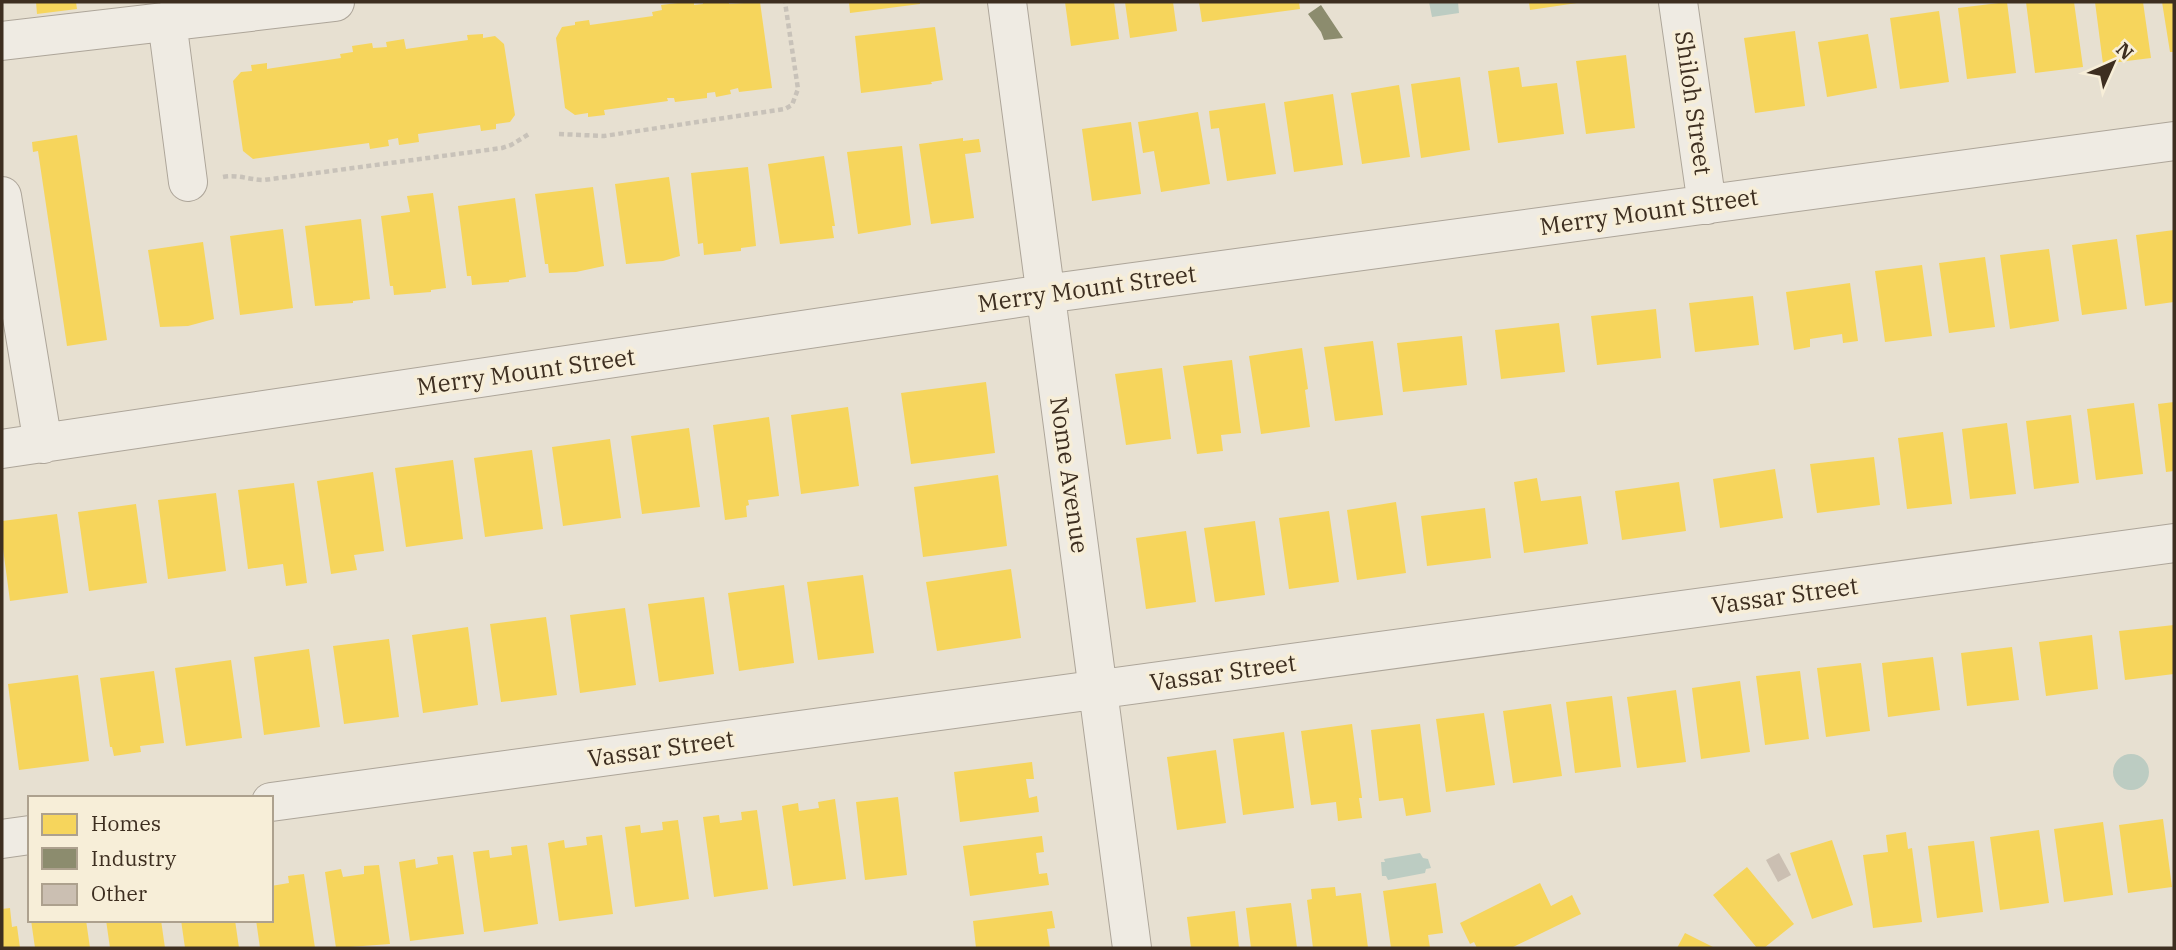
<svg xmlns="http://www.w3.org/2000/svg" width="2176" height="950" font-family="'IBM Plex Serif',serif">
<style>
.water{fill:#bcccc2}
.homes{fill:#f6d55c}
.industry{fill:#8c8c6e}
.building{fill:#cbbfb2}
.lines{fill:none;stroke-linecap:round;stroke-linejoin:round}
.minor-casing{stroke:#ada599;stroke-width:40}
.path{stroke:#c8c2b9;stroke-width:4.5;stroke-dasharray:5 3.5;stroke-linecap:butt}
.minor{stroke:#efebe3;stroke-width:38}
.labels{text-anchor:middle;stroke-width:7;stroke-linejoin:round;paint-order:stroke}
.street-label{font-size:24px;fill:#3d2e20;stroke:#f7eed8}
</style>
<rect width="100%" height="100%" fill="#e7e0d1"/>
<!-- water -->
<path class="water" d="M1429,2H1458L1459,13L1432,17Z
M2113 772a18 18 0 1 1 36 0a18 18 0 1 1-36 0Z
M1420,853L1423,858L1428,859L1431,868L1426,869L1425,873L1388,880L1386,876H1382L1381,862H1385L1384,859Z"/>
<!-- homes -->
<path class="homes" d="M36,2H76L77,9L37,14Z
M686,2H694V5L703,4V2H729V4L760,2L772,88L739,92L738,88L730,90L731,94L716,97L715,92L707,93V98L675,102L674,98H667L668,101L604,110L605,115L588,117V113L575,115L565,108L556,38L562,27L575,25V22L589,20L590,25L653,16L652,12L662,10L661,5Z
M849,2H920V4L850,13Z
M1065,2H1114L1119,39L1071,46Z
M1125,2H1173L1177,31L1130,38Z
M1199,2H1299L1300,9L1202,22Z
M1529,2H1577V3L1530,10Z
M2007,2L2016,73L1967,79L1958,8Z
M2026,2H2074L2083,67L2035,73Z
M2095,2H2143L2151,58L2103,64Z
M2162,2H2174V52H2170Z
M1939,11L1949,82L1900,89L1890,18Z
M935,27L943,80L931,82L932,84L861,93L855,36Z
M1795,31L1805,106L1755,113L1744,38Z
M483,34V38L495,36L504,44L515,115L510,122L496,124V129L481,131L480,125L418,134L419,142L399,145L398,138L388,140L389,146L370,149L369,143L253,159L243,151L233,81L241,72L252,71L251,65L267,63V69L273,68L341,58L340,54L353,52L352,46L372,43L373,48L387,47L386,42L404,39L406,49L468,40L467,35Z
M1868,34L1877,88L1827,97L1818,42Z
M1626,55L1635,128L1586,134L1576,61Z
M1519,67L1522,87L1557,83L1564,134L1498,143L1488,71Z
M1460,77L1470,150L1421,158L1411,84Z
M1399,85L1410,157L1362,164L1351,93Z
M1333,94L1343,165L1294,172L1284,102Z
M1265,103L1276,174L1227,181L1219,128L1211,129L1209,111Z
M1198,112L1210,184L1161,192L1154,151L1143,153L1138,122Z
M1131,122L1141,194L1092,201L1082,129Z
M77,135L107,340L67,346L38,151L33,152L32,142Z
M963,138V141L979,139L981,152L965,154L974,218L931,224L919,144Z
M902,146L911,225L858,234L847,152Z
M824,156L835,226H832L834,238L780,244L768,164Z
M748,167L756,246L741,248V251L704,255L703,243L698,244L691,173Z
M669,177L680,256L663,261L626,264L615,184Z
M593,187L604,266L576,272L549,273L548,264H545L535,194Z
M433,193L446,288L431,290V292L394,295L393,286H390L381,216L410,212L407,196Z
M515,198L526,277L509,280V282L472,285L471,276H467L458,206Z
M361,219L370,299L353,301V303L315,306L305,226Z
M283,229L293,308L240,315L230,236Z
M2174,230V302L2145,306L2136,235Z
M2117,239L2127,309L2082,315L2072,245Z
M203,242L214,319L188,326L160,327L148,250Z
M2049,249L2059,321L2010,329L2000,255Z
M1985,257L1995,327L1949,333L1939,263Z
M1922,265L1932,336L1885,342L1875,271Z
M1850,283L1858,341L1843,343L1842,334L1810,339V347L1794,350L1786,292Z
M1753,296L1759,345L1695,352L1689,303Z
M1656,309L1661,358L1597,365L1591,316Z
M1559,323L1565,372L1501,379L1495,330Z
M1462,336L1467,385L1403,392L1397,343Z
M1373,341L1383,415L1335,421L1324,347Z
M1302,348L1308,389L1305,390L1310,427L1261,434L1249,356Z
M1232,360L1241,433L1221,435L1223,451L1197,454L1183,366Z
M1162,368L1171,439L1126,445L1115,374Z
M986,382L995,453L911,464L901,393Z
M2174,402V471L2166,472L2158,404Z
M2134,403L2143,474L2096,480L2087,409Z
M848,407L859,486L801,494L791,415Z
M2071,415L2079,483L2034,489L2026,421Z
M769,417L779,496L748,500L749,505L746,506L747,517L725,520L713,425Z
M2007,423L2016,494L1970,499L1962,429Z
M689,428L700,507L642,514L631,436Z
M1943,432L1952,504L1907,509L1898,438Z
M610,439L621,518L563,526L552,447Z
M532,450L543,529L485,537L474,458Z
M1874,457L1880,505L1817,513L1810,464Z
M453,460L463,539L406,547L395,468Z
M1775,469L1783,518L1720,528L1713,479Z
M373,472L384,551L354,555L357,570L331,574L317,481Z
M998,475L1007,546L923,557L914,487Z
M1537,478L1541,501L1581,496L1588,544L1524,553L1514,482Z
M1679,482L1686,531L1622,540L1615,491Z
M294,483L307,583L286,586L283,564L248,569L238,490Z
M216,493L226,571L168,579L158,500Z
M1396,502L1406,573L1357,580L1347,510Z
M136,504L147,583L89,591L78,512Z
M1485,508L1491,558L1427,566L1421,516Z
M1329,511L1339,582L1289,589L1279,518Z
M57,514L68,593L10,601L2,541V521Z
M1255,521L1265,595L1215,602L1204,528Z
M1186,531L1196,602L1146,609L1136,538Z
M1011,569L1021,638L937,651L926,582Z
M863,575L874,653L818,660L807,582Z
M784,585L794,663L739,671L728,593Z
M704,597L714,674L659,682L648,604Z
M625,608L636,685L580,693L570,615Z
M546,617L557,695L501,702L490,624Z
M2174,625V674L2125,680L2119,631Z
M468,627L478,705L423,713L412,635Z
M2092,635L2098,689L2046,696L2039,642Z
M389,639L399,717L344,724L333,646Z
M2012,647L2019,700L1967,706L1961,653Z
M309,649L320,727L264,735L254,657Z
M1933,657L1940,710L1888,717L1882,663Z
M231,660L242,738L186,746L175,668Z
M1861,663L1870,731L1826,737L1817,668Z
M154,671L164,743L140,746L141,752L114,756L112,747H110L100,678Z
M1800,671L1809,739L1765,745L1756,676Z
M78,675L89,761L19,770L8,684Z
M1740,681L1750,752L1701,759L1692,688Z
M1676,690L1686,762L1637,768L1627,697Z
M1612,696L1621,767L1575,773L1566,702Z
M1551,704L1562,776L1513,783L1503,711Z
M1484,713L1495,785L1446,792L1436,719Z
M1352,724L1362,798H1359L1362,818L1338,821L1336,802L1311,805L1301,731Z
M1420,724L1431,812L1406,816L1403,798L1379,801L1371,730Z
M1284,732L1294,808L1243,815L1233,739Z
M1216,750L1226,823L1177,830L1167,757Z
M1032,762L1034,779H1026L1029,798L1037,796L1039,812L960,822L954,772Z
M898,797L907,875L865,880L856,802Z
M835,799L846,879L793,886L782,806L798,803L799,811L819,808L818,802Z
M757,810L768,889L714,897L703,817L719,815L720,823L742,820L741,812Z
M2163,819L2172,887L2128,893L2119,825Z
M678,820L689,899L635,907L625,827L640,825L641,833L663,830L662,822Z
M2103,822L2113,895L2064,902L2054,829Z
M2039,830L2049,903L2000,910L1990,837Z
M1906,832L1908,849L1912,848L1922,922L1873,928L1863,855L1888,852L1886,835Z
M602,835L613,914L559,921L548,843L564,840L565,848L587,845L586,837Z
M1042,836L1044,852L1036,853L1039,874L1047,873L1049,885L970,896L963,846Z
M1832,840L1853,905L1812,919L1790,853Z
M1974,841L1983,912L1937,918L1928,846Z
M527,845L538,924L484,932L473,852L489,850L490,858L512,855L511,847Z
M453,855L464,934L410,941L399,862L415,859L416,868L438,864L437,857Z
M379,865L390,944L336,948L325,872L341,869L343,877L364,874V866Z
M1747,867L1794,924L1764,948H1757L1713,895Z
M304,874L315,948H260L256,920H271V886L289,883L288,876Z
M1436,883L1443,933L1428,935L1430,948H1391L1383,891Z
M1540,883L1551,906L1572,895L1581,914L1511,948H1477L1474,942L1470,944L1460,923Z
M1335,887L1336,896L1361,893L1368,948H1313L1307,900L1312,899L1311,889Z
M1291,903L1297,948H1251L1246,908Z
M10,908L12,927L17,926L20,948H2V909Z
M1052,911L1055,928L1047,929L1050,948H976L973,921Z
M1235,911L1239,948H1191L1187,917Z
M31,920H86L90,948H35Z
M106,920H161L165,948H110Z
M181,920H235L239,948H185Z
M1685,933L1715,948H1677Z"/>
<!-- industry -->
<path class="industry" d="M1321,5L1343,38L1324,40L1321,32L1308,14Z"/>
<!-- building -->
<path class="building" d="M1779,853L1791,875L1778,882L1766,860Z"/>
<g class="lines">
<defs>
<path id="minor" d="M1007,2L1132,948
M1678,2L1707,205
M167,21L188,182
M2,41L335,2
M2,196L43,444
M2,449L1045,294L2174,141
M271,802L2174,543
M2,839L30,835"/>
</defs>
<!-- minor casing -->
<use href="#minor" class="minor-casing"/>
<!-- path -->
<path class="path" d="M559,134L604,136L785,109L792,105L798,89L785,2
M223,177C238,174 249,180 264,180L502,148L511,145L529,134"/>
<!-- minor -->
<use href="#minor" class="minor"/>
</g>
<g class="labels">
<!-- street labels -->
<g class="street-label">
<text transform="translate(1693 103) rotate(82)" y="8">Shiloh Street</text>
<text transform="translate(1649 212) rotate(-8)" y="8">Merry Mount Street</text>
<text transform="translate(1087 289) rotate(-8)" y="8">Merry Mount Street</text>
<text transform="translate(526 372) rotate(-8)" y="8">Merry Mount Street</text>
<text transform="translate(1069 475) rotate(82)" y="8">Nome Avenue</text>
<text transform="translate(1785 596) rotate(-8)" y="8">Vassar Street</text>
<text transform="translate(1223 673) rotate(-8)" y="8">Vassar Street</text>
<text transform="translate(661 749) rotate(-8)" y="8">Vassar Street</text>
</g>
</g>
<!-- border -->
<rect width="2176" height="950" fill="none" stroke="#3d2e20" stroke-width="7"/>
<!-- legend -->
<rect x="28" y="796" width="245" height="126" fill="#f7eed8" stroke="#ada18e" stroke-width="2"/>
<rect x="42" y="814" width="35" height="21" fill="#f6d55c" stroke="#ada18e" stroke-width="2"/>
<text x="91" y="831" font-size="21" fill="#3d2e20">Homes</text>
<rect x="42" y="848" width="35" height="21" fill="#8c8c6e" stroke="#ada18e" stroke-width="2"/>
<text x="91" y="866" font-size="21" fill="#3d2e20">Industry</text>
<rect x="42" y="884" width="35" height="21" fill="#cbbfb2" stroke="#ada18e" stroke-width="2"/>
<text x="91" y="901" font-size="21" fill="#3d2e20">Other</text>
<!-- north arrow -->
<g transform="translate(2113 63) rotate(45)" stroke="#f7eed8" stroke-width="5" paint-order="stroke">
<path d="M0-5L12 26L0 18L-12 26Z" fill="#3d2e20"/>
<text y="-10" font-size="19" font-weight="bold" text-anchor="middle" fill="#3d2e20">N</text>
</g>
</svg>
